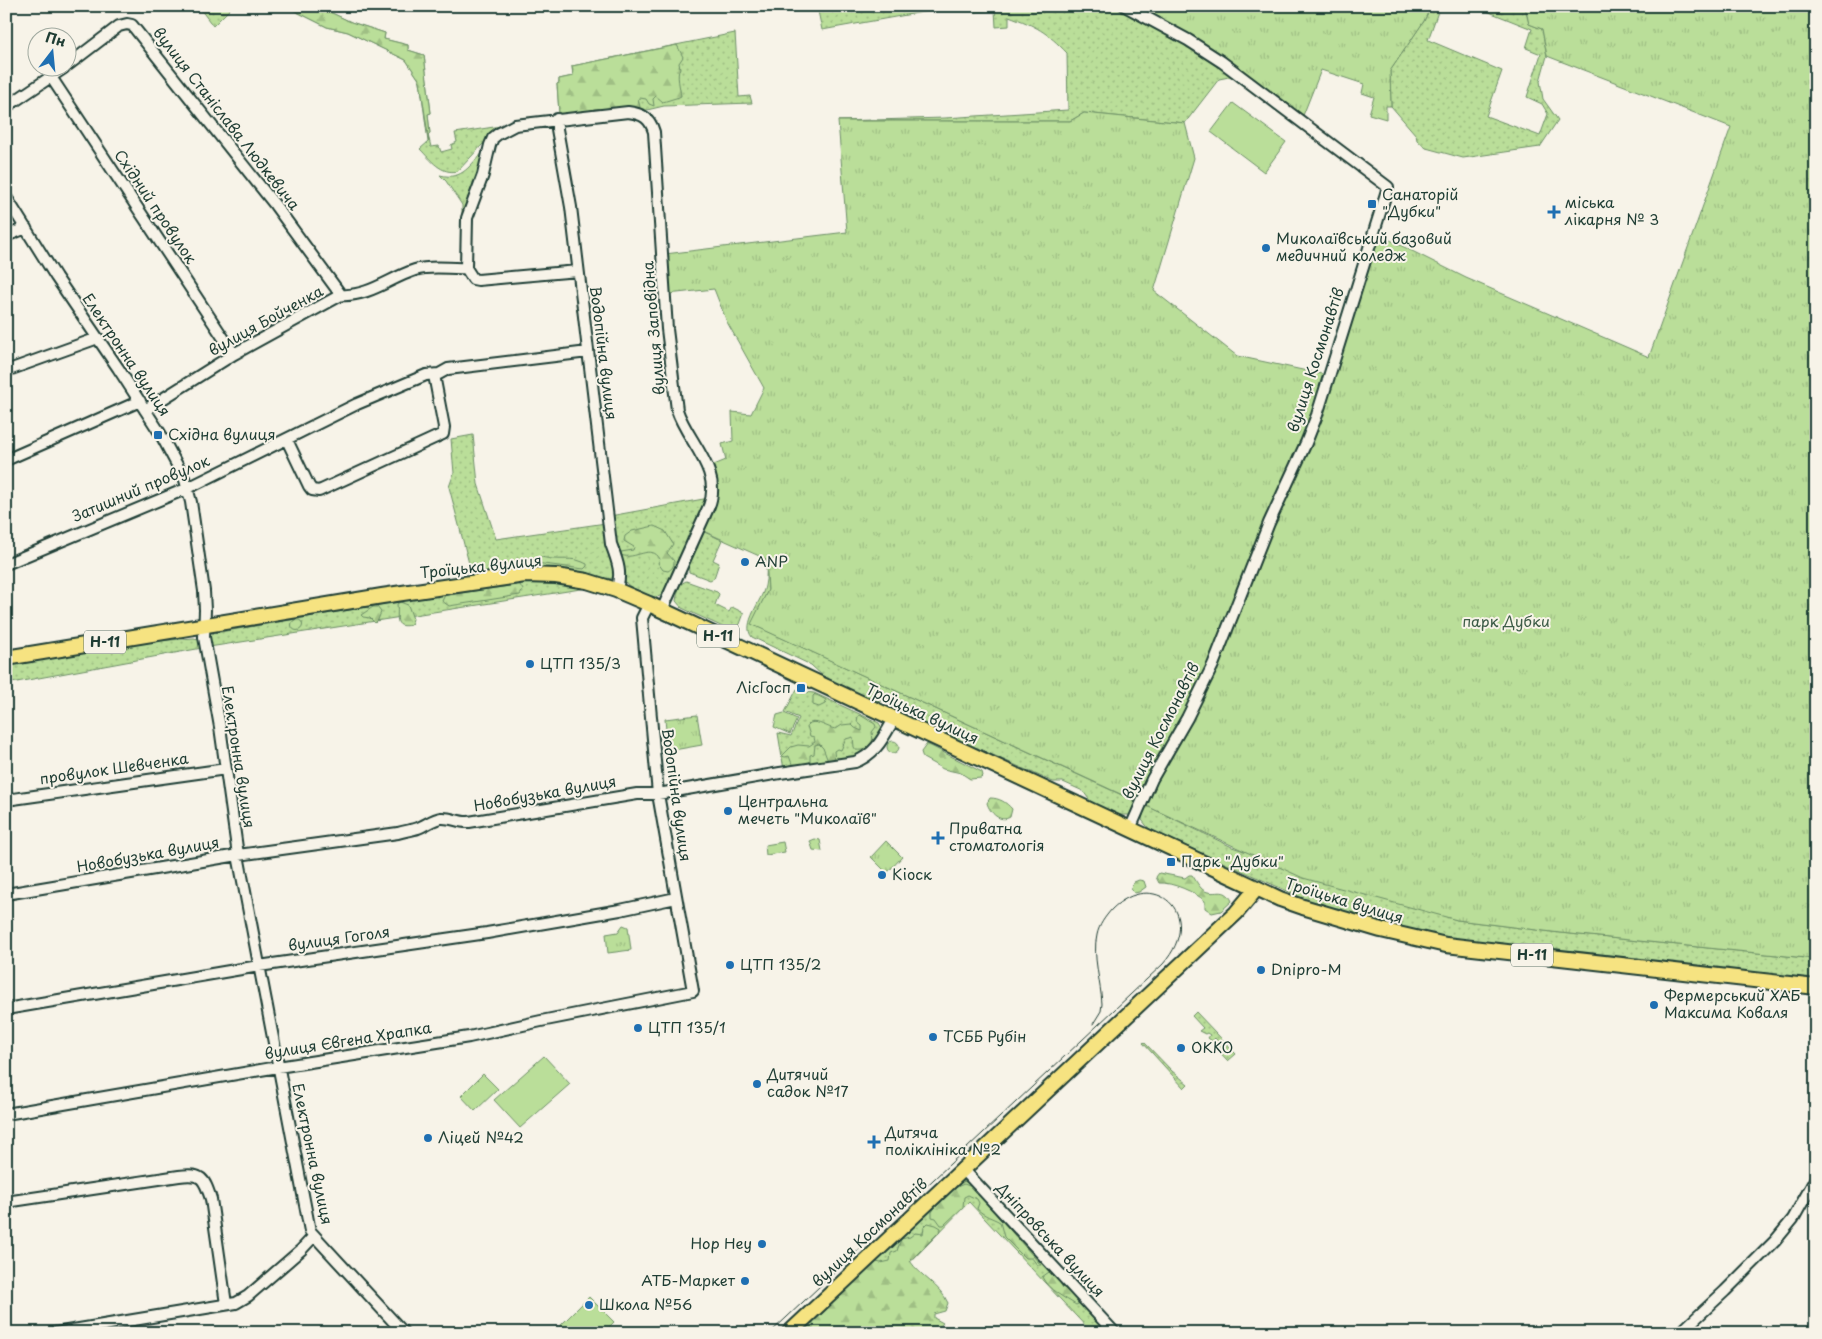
<svg xmlns="http://www.w3.org/2000/svg" width="1822" height="1339" font-family="'Playpen Sans',sans-serif">
<style>
.grass{fill:url(#grass-dots);stroke:#6c8e66}
.forest{fill:url(#forest-firs);stroke:#6c8e66}
.park{fill:url(#park-tufts);stroke:#6c8e66}
.garden{fill:#bade99;stroke:#6c8e66}
.lines{fill:none;stroke-linecap:round;stroke-linejoin:round}
.minor-casing{stroke:#1f3d34;stroke-width:14}
.major-casing{stroke:#1f3d34;stroke-width:18}
.minor{stroke:#f7f3e8;stroke-width:10}
.major{stroke:#f6e381;stroke-width:14}
.tram{stroke:#1f3d34;stroke-width:1}
.poi-dot{fill:#1f6fb2;stroke:#f7f3e8;stroke-width:2}
.labels{text-anchor:middle;stroke-width:4;stroke-linejoin:round;paint-order:stroke}
.shield{fill:#f7f3e8;stroke:#60746a;stroke-width:1}
.shield-label{font-size:14px;font-weight:bold;fill:#1f3d34}
.street-label{font-size:15px;fill:#1f3d34;stroke:#f7f3e8}
.poi-label{font-size:15px;fill:#1f3d34;stroke:#f7f3e8;text-anchor:start}
.park-label{font-size:15px;fill:#3e5d48;stroke:#f7f3e8}
</style>
<defs>
<pattern id="grass-dots" width="8" height="8" patternUnits="userSpaceOnUse" patternTransform="scale(1.25)"><rect width="8" height="8" fill="#bade99"/><path d="M2 2h.1M6 6h.1" fill="none" stroke="#9fbf84" stroke-width="1.8" stroke-linecap="round"/></pattern>
<pattern id="forest-firs" width="22" height="20" patternUnits="userSpaceOnUse" patternTransform="scale(1.25)"><rect width="22" height="20" fill="#bade99"/><path d="M5 1l3.5 6h-7zM16 11l3.5 6h-7z" fill="#9fbf84"/></pattern>
<pattern id="park-tufts" width="24" height="20" patternUnits="userSpaceOnUse" patternTransform="scale(1.25)"><rect width="24" height="20" fill="#bade99"/><path d="M3 7l-1-3M5 7V3M7 7l1-3M15 17l-1-3M17 17v-4M19 17l1-3" fill="none" stroke="#9fbf84"/></pattern>
</defs>
<rect width="100%" height="100%" fill="#f7f3e8"/>
<filter id="ink" filterUnits="userSpaceOnUse"><feTurbulence type="fractalNoise" baseFrequency=".02" numOctaves="2"/><feDisplacementMap in="SourceGraphic" scale="10" xChannelSelector="R" yChannelSelector="G"/><feConvolveMatrix kernelMatrix="1 2 1 2 8 2 1 2 1" color-interpolation-filters="sRGB"/></filter>
<g filter="url(#ink)">
<!-- grass -->
<path class="grass" d="M198,6H233L213,26Z
M285,6H317L351,22L385,33L384,39L408,45V50L424,55L431,113L428,114L430,134L428,135L431,147L439,146L441,152L452,149L451,145L457,142L455,133L507,125L482,145L458,171C441,175 431,160 420,149L428,142L420,81L406,60L348,32L327,27Z
M817,6H957L822,30Z
M974,6H1119L1186,42L1234,76L1219,79L1185,123L1084,113L1070,121H838L945,118L1068,110L1067,53C1047,32 1036,26 1009,16V26L996,27L995,10L975,12Z
M1431,6H1440L1428,40L1502,71L1486,116L1540,136L1548,114L1542,104L1527,97L1541,54L1526,48L1532,29L1474,6H1525L1529,24L1542,29L1547,56L1540,81L1543,99L1558,120L1540,147L1463,158L1426,148L1417,140L1416,135L1391,106L1390,71L1424,21Z
M735,33L739,97L750,96L752,103L664,106L647,110L628,108L561,115L559,113L557,84L559,83V79L573,76L572,66Z
M485,151H486L462,223V205L446,181L440,175C464,181 469,164 485,151Z
M473,435L478,484L496,539L606,523L616,575L613,578L607,579C555,562 525,568 472,575L449,487L454,473L451,439Z
M709,498L664,593C658,599 654,597 646,594C641,591 633,589 628,585C617,574 613,532 610,516Z
M702,531L722,540L713,560L719,563L714,578L710,580L689,572C686,559 697,543 702,531Z
M766,559L768,590L752,624L1139,803L1134,813L1130,815H1120L1091,802L1083,791L1063,782H1053L917,721L909,712L887,702L870,699L825,678L811,665L752,637C741,624 762,601 765,586C767,578 766,568 766,559Z
M686,581L717,592L719,594L715,605L729,612L732,607L744,613L740,624L736,628H725L682,608L676,601L679,585Z
M528,583L568,584L587,588L209,647L208,636L214,633L420,598Z
M194,638L198,639L202,648L6,684V666L158,641Z
M797,689L805,692L814,693L879,723L882,728L874,746L858,758L784,770L778,733L791,736L799,718L785,712Z
M1145,805L1232,847L1457,920L1560,933L1816,959V979L1447,940L1352,916L1310,901L1150,830L1142,820Z
M1196,1012L1236,1054L1228,1061L1214,1046L1218,1042L1215,1038L1212,1041L1208,1038L1210,1035L1207,1033L1205,1034L1199,1031L1203,1028L1192,1016Z
M1144,1042L1172,1071L1188,1084L1184,1088L1143,1043Z
M963,1181L971,1184L1109,1333H1092L969,1202L841,1333H799L958,1183Z"/>
<!-- forest -->
<path class="forest" d="M285,6H317L351,22L385,33L384,39L408,45V50L424,55L431,113L428,114L430,134L428,135L429,142L420,81L406,60L348,32L327,27Z
M677,45L683,57L679,63L680,68C676,75 680,87 681,96L679,97L663,102L656,96L653,99L654,106L649,104L646,99L640,98L638,99L640,107L638,109H615L613,107C607,112 602,107 594,109C583,113 573,114 561,115L559,113L557,84L559,83V79L573,76L572,66Z
M654,526L665,531L673,544L667,553L674,561C674,566 672,569 668,571L663,570L658,563L660,559C651,543 635,561 621,555V552L633,550L634,547L624,541L625,536L632,531Z
M541,557C546,558 550,559 554,559C568,560 573,557 587,564V566L584,569L535,563V558Z
M517,585H520L523,590L520,595L449,606L442,601L445,595Z
M400,602L408,605L413,619L411,625C392,629 399,616 397,604Z
M373,607H377L381,612L378,620L375,623L370,618L363,617L361,615Z
M291.5 625a5.5 5.5 0 1 1 11 0a5.5 5.5 0 1 1-11 0Z
M815,694L826,700L825,704L819,707L813,705V696Z
M860,715L875,724L876,727L872,732L873,741C870,748 863,751 856,750L854,747L853,737L846,739L841,750L837,749L834,751L835,761H828L823,748L819,744L815,745L814,754L810,755V765H801L792,764L789,756L785,757L782,756L791,747L798,745L809,746L815,742L814,737L810,736L807,726L810,723C818,720 827,728 836,729L842,725L851,724L855,728L862,731V726L857,722L858,716Z
M887 747a6 6 0 1 1 12 0a6 6 0 1 1-12 0Z
M927,744L982,772L983,776L981,778L970,779L961,773L943,769L923,758L921,752Z
M990,798C999,798 1006,802 1012,809L1010,817C1000,823 990,813 987,803Z
M1159,873L1185,878L1189,875H1192C1196,880 1199,888 1205,891C1216,896 1225,886 1232,901L1221,911L1212,913L1205,908V901C1195,892 1172,882 1159,883L1156,877Z
M1139,880L1144,881L1146,887L1139,892L1134,893L1130,889L1134,882Z
M964,1184L972,1187L1041,1265H1037L1032,1258H1025L1004,1237L1000,1222C991,1217 986,1217 977,1209L979,1203L977,1199L968,1195L964,1197L963,1207L944,1225H941L936,1218L932,1217V1212C938,1202 951,1188 964,1184Z
M928,1223L936,1225L941,1228V1230L910,1261C921,1277 940,1285 948,1303L945,1311L934,1314V1318L943,1323L934,1333H804L806,1330H813V1322L876,1262L881,1263L890,1261L891,1253L897,1251L901,1239L910,1237L915,1233L923,1234L924,1227Z
M1049,1272C1057,1273 1059,1282 1063,1288L1068,1289L1080,1303L1076,1305C1064,1297 1049,1291 1042,1277Z"/>
<!-- park -->
<path class="park" d="M1131,6H1431L1424,21L1390,71L1391,106H1386V119L1369,114L1374,97L1362,93L1364,84L1321,70L1302,118Z
M1525,6H1816V959L1560,933L1457,920L1303,878L751,624L768,590L766,559L701,530L712,507L709,467L726,460L722,444L733,441L732,412L751,414L764,388L727,322L714,289L668,294L665,254L847,232L838,121H1070L1084,113L1185,123L1194,158L1154,291L1237,356L1326,375L1376,241L1379,237H1384L1466,278L1649,357L1731,127L1547,56L1542,29L1529,24Z
M784,713L797,719L790,734L774,727L777,715Z
M697,715L702,745L668,751L665,719Z
M815,839L820,840L822,851L813,850L810,841Z
M886,841L902,857L887,873L871,857Z
M623,925L628,927L631,950L608,953L606,934L618,932Z"/>
<!-- garden -->
<path class="garden" d="M1233,103L1286,142L1264,172L1211,132Z
M783,842L785,852L766,855L765,845Z
M544,1056L570,1084L520,1128L494,1100Z
M483,1074L498,1089L475,1111L461,1096Z
M589,1297L614,1322L603,1333H553Z"/>
<g class="lines">
<defs>
<path id="minor" d="M1125,6L1188,40L1222,62L1388,187L1317,415L1306,443L1269,523L1213,665L1187,718L1152,779L1130,829
M68,65L119,26L127,24L132,25L275,205L341,295
M51,77L234,354
M6,107L64,68
M557,119V129L571,207L611,544C617,560 623,574 616,590
M6,197L56,277L118,368L160,433L185,480L191,502L204,591L205,610L204,637L220,727L238,855L310,1231L404,1333
M6,236L26,228
M578,271L478,280L473,279L466,268L467,218L483,175L490,145L493,138L498,134L515,125L628,112C643,114 650,118 654,132L667,329L677,410C687,441 723,471 709,506L662,610
M6,371L98,338
M145,410L234,354L341,295C368,297 390,278 415,270C431,265 450,269 466,268
M287,440L309,486L312,490L319,491L443,434L444,427L434,375
M6,460L140,401
M6,564L188,488L357,404L426,375L439,374L448,369L588,352
M6,800L226,769
M6,894L238,855L398,833C405,831 412,830 418,828C426,825 433,819 441,818C451,817 459,823 469,822L637,794H658L780,773L855,762C876,754 883,738 894,719
M6,1009L259,966L487,933L620,910L676,898
M6,1114L278,1067L469,1037L541,1021L693,991L658,794L642,618L649,604
M962,1168L1115,1333
M6,1202L179,1176C202,1173 204,1178 211,1199L226,1304
M55,1333L236,1303L248,1296L301,1250L314,1236
M1680,1333L1725,1291L1775,1241L1793,1219L1816,1178"/>
<path id="major" d="M6,658L382,596L525,575L556,576L587,581L616,590L649,604L1280,899L1303,907L1381,930L1446,945L1816,987
M789,1333L1236,913L1257,888"/>
</defs>
<!-- minor casing -->
<use href="#minor" class="minor-casing"/>
<!-- major casing -->
<use href="#major" class="major-casing"/>
<!-- minor -->
<use href="#minor" class="minor"/>
<!-- major -->
<use href="#major" class="major"/>
<!-- tram -->
<path class="tram" d="M770,1333L1163,964C1207,914 1154,868 1112,909C1105,917 1099,925 1097,935C1092,955 1101,983 1102,1004L1101,1011L1093,1024"/>
</g>
</g>
<!-- markers -->
<g class="poi-dot">
<rect x="1367" y="199" width="10" height="10" rx="2.5"/>
<path d="M1551.5 204.5h5v5h5v5h-5v5h-5v-5h-5v-5h5z"/>
<circle cx="1266" cy="248" r="5"/>
<rect x="153" y="430" width="10" height="10" rx="2.5"/>
<circle cx="745" cy="562" r="5"/>
<circle cx="530" cy="664" r="5"/>
<rect x="796" y="683" width="10" height="10" rx="2.5"/>
<circle cx="728" cy="811" r="5"/>
<path d="M935.5 830.5h5v5h5v5h-5v5h-5v-5h-5v-5h5z"/>
<rect x="1166" y="857" width="10" height="10" rx="2.5"/>
<circle cx="882" cy="875" r="5"/>
<circle cx="730" cy="965" r="5"/>
<circle cx="1261" cy="970" r="5"/>
<circle cx="1654" cy="1005" r="5"/>
<circle cx="638" cy="1028" r="5"/>
<circle cx="933" cy="1037" r="5"/>
<circle cx="1181" cy="1048" r="5"/>
<circle cx="757" cy="1084" r="5"/>
<circle cx="428" cy="1138" r="5"/>
<path d="M871.5 1134.5h5v5h5v5h-5v5h-5v-5h-5v-5h5z"/>
<circle cx="762" cy="1244" r="5"/>
<circle cx="745" cy="1281" r="5"/>
<circle cx="589" cy="1305" r="5"/>
</g>
<g class="labels">
<!-- shield labels -->
<g class="shield">
<rect x="697" y="624.5" width="42" height="23" rx="4"/>
<rect x="84" y="630.5" width="42" height="23" rx="4"/>
<rect x="1511" y="943.5" width="42" height="23" rx="4"/>
</g>
<g class="shield-label">
<text x="718" y="641">Н-11</text>
<text x="105" y="647">Н-11</text>
<text x="1532" y="960">Н-11</text>
</g>
<!-- street labels -->
<g class="street-label">
<text transform="translate(226 119) rotate(52)" y="5">вулиця Станіслава Людкевича</text>
<text transform="translate(155 207) rotate(56)" y="5">Східний провулок</text>
<text transform="translate(266 321) rotate(-29)" y="5">вулиця Бойченка</text>
<text transform="translate(654 328) rotate(-95)" y="5">вулиця Заповідна</text>
<text transform="translate(603 353) rotate(83)" y="5">Водопійна вулиця</text>
<text transform="translate(126 355) rotate(56)" y="5">Електронна вулиця</text>
<text transform="translate(1316 360) rotate(-72)" y="5">вулиця Космонавтів</text>
<text transform="translate(141 489) rotate(-23)" y="5">Затишний провулок</text>
<text transform="translate(481 567) rotate(-6)" y="5">Троїцька вулиця</text>
<text transform="translate(922 714) rotate(25)" y="5">Троїцька вулиця</text>
<text transform="translate(1161 731) rotate(-63)" y="5">вулиця Космонавтів</text>
<text transform="translate(238 757) rotate(81)" y="5">Електронна вулиця</text>
<text transform="translate(114 769) rotate(-8)" y="5">провулок Шевченка</text>
<text transform="translate(545 794) rotate(-10)" y="5">Новобузька вулиця</text>
<text transform="translate(676 795) rotate(82)" y="5">Водопійна вулиця</text>
<text transform="translate(148 855) rotate(-10)" y="5">Новобузька вулиця</text>
<text transform="translate(1344 901) rotate(17)" y="5">Троїцька вулиця</text>
<text transform="translate(339 939) rotate(-8)" y="5">вулиця Гоголя</text>
<text transform="translate(348 1041) rotate(-9)" y="5">вулиця Євгена Храпка</text>
<text transform="translate(312 1154) rotate(78)" y="5">Електронна вулиця</text>
<text transform="translate(870 1233) rotate(-43)" y="5">вулиця Космонавтів</text>
<text transform="translate(1050 1240) rotate(47)" y="5">Дніпровська вулиця</text>
</g>
<!-- poi labels -->
<g class="poi-label">
<text x="1382" y="200">Санаторій<tspan x="1382" dy="17">"Дубки"</tspan></text>
<text x="1565" y="208">міська<tspan x="1565" dy="17">лікарня № 3</tspan></text>
<text x="1276" y="244">Миколаївський базовий<tspan x="1276" dy="17">медичний коледж</tspan></text>
<text x="168" y="440">Східна вулиця</text>
<text x="755" y="567">ANP</text>
<text x="540" y="669">ЦТП 135/3</text>
<text x="791" y="693" text-anchor="end">ЛісГосп</text>
<text x="738" y="807">Центральна<tspan x="738" dy="17">мечеть "Миколаїв"</tspan></text>
<text x="949" y="834">Приватна<tspan x="949" dy="17">стоматологія</tspan></text>
<text x="1181" y="867">Парк "Дубки"</text>
<text x="892" y="880">Кіоск</text>
<text x="740" y="970">ЦТП 135/2</text>
<text x="1271" y="975">Dnipro-M</text>
<text x="1664" y="1001">Фермерський ХАБ<tspan x="1664" dy="17">Максима Коваля</tspan></text>
<text x="648" y="1033">ЦТП 135/1</text>
<text x="943" y="1042">ТСББ Рубін</text>
<text x="1191" y="1053">ОККО</text>
<text x="767" y="1080">Дитячий<tspan x="767" dy="17">садок №17</tspan></text>
<text x="885" y="1138">Дитяча<tspan x="885" dy="17">поліклініка №2</tspan></text>
<text x="438" y="1143">Ліцей №42</text>
<text x="752" y="1249" text-anchor="end">Hop Hey</text>
<text x="735" y="1286" text-anchor="end">АТБ-Маркет</text>
<text x="599" y="1310">Школа №56</text>
</g>
<!-- park labels -->
<g class="park-label">
<text x="1506" y="627">парк Дубки</text>
</g>
</g>
<!-- margin -->
<rect width="1822" height="1339" fill="none" stroke="#f7f3e8" stroke-width="25"/>
<rect x="12" y="12" width="1797" height="1314" fill="none" stroke="#1f3d34" stroke-width="2" filter="url(#ink)"/>
<!-- north arrow -->
<g transform="translate(52 52) rotate(16)"><circle r="24" fill="#f7f3e8" stroke="#a1aaa0"/>
<path d="M0-4L9 19L0 12L-9 19Z" fill="#1f6fb2"/>
<text y="-8" font-size="14" font-weight="bold" text-anchor="middle" fill="#1f3d34">Пн</text>
</g>
</svg>
